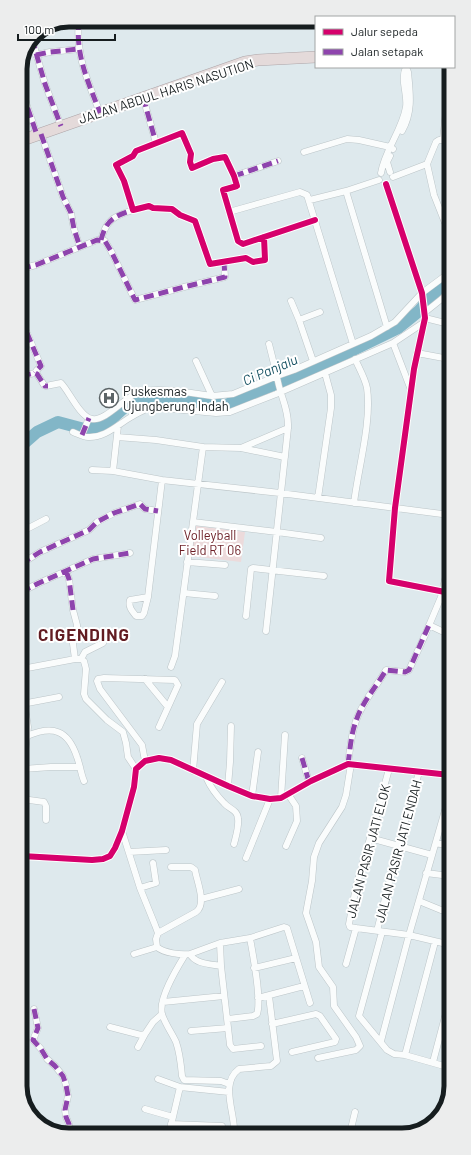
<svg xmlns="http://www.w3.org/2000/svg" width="471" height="1155" font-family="Barlow,sans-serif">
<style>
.green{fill:#ecdadb}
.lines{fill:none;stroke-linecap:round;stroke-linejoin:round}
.river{stroke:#82b6c7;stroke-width:12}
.street-casing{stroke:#bcc5c8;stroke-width:7}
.highway-casing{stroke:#ada5a8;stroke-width:12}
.street{stroke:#fafcfc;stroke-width:6}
.highway{stroke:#e4dada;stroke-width:11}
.quiet{stroke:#8e44ad;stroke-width:5;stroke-dasharray:10 5;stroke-linecap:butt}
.cycleway-casing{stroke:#fff;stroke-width:8}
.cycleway{stroke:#d6006c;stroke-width:6}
.labels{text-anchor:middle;stroke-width:4;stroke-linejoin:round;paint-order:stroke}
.street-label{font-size:13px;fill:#161d1f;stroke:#fff}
.poi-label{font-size:13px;fill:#161d1f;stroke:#fff;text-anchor:start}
.park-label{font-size:13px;fill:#6c1f26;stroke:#fff}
.water-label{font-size:14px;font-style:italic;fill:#175263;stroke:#fff}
.district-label{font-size:17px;font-weight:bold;letter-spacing:1px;fill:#621c22;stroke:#fff}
.rim{fill:none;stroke:#161d1f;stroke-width:5}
</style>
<rect width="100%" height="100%" fill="#dee9ed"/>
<!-- green -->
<path class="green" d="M196,526L245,532L241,562L191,556Z"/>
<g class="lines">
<!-- river -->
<path class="river" d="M21,446L37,432L58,422L88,430L106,424L127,405L140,400L161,399L226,405L326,363L398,328L419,311L439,288L449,281"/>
<defs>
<path id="street" d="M79,20C75,55 88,81 100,113
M32,39L45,84L61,126
M36,55L50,52L79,49
M20,79L27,106L37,135
M143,97L156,143
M402,131C413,112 410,93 408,72L406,67
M41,134L63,197L71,213L74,229L80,247
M443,140L446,111
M304,152L347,139L359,140L390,147L393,149
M390,156L387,162L390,172
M427,164L434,195L449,233
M381,173C385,149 402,131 406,107C408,94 400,80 406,67
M234,176L278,161
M393,177L427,164L436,142L439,140H449
M386,184L422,293L425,318L414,369L395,508L389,581L450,593
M346,191L387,327
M310,200L346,191L379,180
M229,212L300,192L307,195L353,344
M264,237L265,260L253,262L246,258L210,264L195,221L180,215L172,209L153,208L149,206L133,210L124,181L116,165L133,156L136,151L182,133L191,154L190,162L192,168L213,159L225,157L234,176L237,186L223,190L238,241L243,244L315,220
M101,240C106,220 114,216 133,210
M21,269L36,265L97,240L105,241L111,251L135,300L188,286L221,278L225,277L224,262
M291,301L299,320L313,361
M424,313L449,293
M425,318L449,324
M21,319L41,366L37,370L35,373
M299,320L320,312
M393,343L411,390
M269,344L277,376L294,370L371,336L395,322L422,293L449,273
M417,353L449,359
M196,361L212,396L233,394L277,376C279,394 289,408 288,428L266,631
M21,376L35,373L37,374L44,385L46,386L61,383C69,391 80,417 92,419C105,422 126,396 139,392C159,387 191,393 212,396
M118,426L113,471L162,480L280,493L442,514
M73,432C78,434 83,437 88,437C105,438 117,425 131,417C137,413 144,410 151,407L216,413L230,412L276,394L393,343L423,323
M82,435L89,418
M117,437L156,440L203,447L175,656L171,667
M203,447L241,448L285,457
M241,448L288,428
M92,470L113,471
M318,498L331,408V395L325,373
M354,503C358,469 372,421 367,388C365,378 359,368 355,359
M193,522L277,532L321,538
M21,532L46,519
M187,562L225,565
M21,564L40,552L89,530L97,522L114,513L140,504L145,509L158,511
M66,571L69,579L73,610L77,625V629L72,636L75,659
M21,592L39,583L93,559L130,553
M184,593L215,596
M148,597L130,600C128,607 132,611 136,616H142L144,613L148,597L162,480
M246,616L251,569L253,568L324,576
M429,625L450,635
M81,659L85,652L103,643
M22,669L75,659H81L84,661L86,669L84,694L86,699L107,720L123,732L126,743L128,757L136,769
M145,679L168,707
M22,689L28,727L22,779
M22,704L59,697
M27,736C53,725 68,730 77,757C80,765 81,774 84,781
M302,758L309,782
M145,761L142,745L100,689L97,681L98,679L104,678L175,680L178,685L159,727
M348,764C350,750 351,734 356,721C362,702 377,686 386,670L405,672L409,670L425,635L441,597L450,558
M23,769L51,767H80
M389,769L370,838L356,887L349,924L350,927L356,928L409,935L451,945
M193,771L197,724L222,682
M206,777C210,786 217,796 224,803C229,809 238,810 238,819C239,827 236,836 234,844
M228,786L230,762L231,726
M252,796L258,752
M281,798L285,735
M22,799L44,802L46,806V820
M122,831L140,888L155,925L158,933L156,939L157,947C164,953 180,955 190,954C195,964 210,964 221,966
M370,838L432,855
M436,843L450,846
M286,846L297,821L296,806L288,794
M129,852L166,850
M22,856L92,860L103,859L110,856L115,848L122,831L134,787L136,769L145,761L159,758L171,760L228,786L252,796L270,799L281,798L311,781L348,764L450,775
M246,858L270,799
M426,873L450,876
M140,888L156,883L153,863
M201,899L239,889
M419,901L441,910L451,911
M377,931L398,846L419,772
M382,932L359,1016L387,1050L394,1054L405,1055L435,942
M158,933L196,912C207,904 197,882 195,870L191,867H171
M250,938L284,927L287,928L310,1003
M220,943L250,938C253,956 262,999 257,1014L253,1016L228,1019
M134,954L157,947
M190,954L220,943L221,966L230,1045L233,1049L261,1046
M185,955C177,968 158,999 162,1014C165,1024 172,1033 176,1042C180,1053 181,1065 182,1076L184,1080L221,1081L229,1084
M346,964L356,928
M254,968L296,958
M22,985H25
M258,998L304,986
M163,1002L224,996
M34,1009L38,1028L33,1040L41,1049L47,1059L55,1066L63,1076L66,1085L68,1096L65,1110L66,1117L69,1124V1135
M272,1024L316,1014L320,1016L336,1039L335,1042L292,1052
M110,1027L141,1035L145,1034L153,1022L162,1014
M191,1031L228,1028
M381,1041L409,935L450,793
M138,1047L145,1034
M405,1055L451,1068
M318,1058L356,1050L360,1046L356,1037L334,1006L333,987L319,967L316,942L306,913L312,881L314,857L319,843L342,807L346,795L351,764
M433,1062L451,994
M158,1079L180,1087
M145,1109L173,1117
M171,1124L222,1126
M350,1133L355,1112
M169,1134L180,1087L229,1092
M234,1134C236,1114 219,1084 239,1069L271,1066L277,1061L269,996"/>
<path id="highway" d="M20,141L245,62L258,60L316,57"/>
</defs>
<!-- street casing -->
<use href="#street" class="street-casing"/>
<!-- highway casing -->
<use href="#highway" class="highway-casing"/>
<!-- street -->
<use href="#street" class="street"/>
<!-- highway -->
<use href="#highway" class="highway"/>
<!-- quiet -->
<path class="quiet" d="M79,20C75,55 88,81 100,113
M32,39L45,84L61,126
M36,55L50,52L79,49
M20,79L27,106L37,135
M143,97L156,143
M41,134L63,197L71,213L74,229L80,247
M234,176L278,161
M101,240C106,220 114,216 133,210
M21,269L36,265L97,240L105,241L111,251L135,300L188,286L221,278L225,277L224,262
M21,319L41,366L37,370L35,373
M21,376L35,373L37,374L45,386H48
M82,435L89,418
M21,564L40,552L89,530L97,522L114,513L140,504L145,509L158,511
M66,571L69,579L73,610
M21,592L39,583L93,559L130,553
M302,758L309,782
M348,764C350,750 351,734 356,721C362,702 377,686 386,670L405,672L409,670L429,625
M22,985H25
M34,1009L38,1028L33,1040L41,1049L47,1059L55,1066L63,1076L66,1085L68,1096L65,1110L66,1117L69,1124V1135"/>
<defs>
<path id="cycleway" d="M386,184L422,293L425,318L414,369L395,508L389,581L450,593
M264,237L265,260L253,262L246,258L210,264L195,221L180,215L172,209L153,208L149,206L133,210L124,181L116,165L133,156L136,151L182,133L191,154L190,162L192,168L213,159L225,157L234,176L237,186L223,190L238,241L243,244L315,220
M22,856L92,860L103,859L110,856L115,848L122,831L134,787L136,769L145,761L159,758L171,760L228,786L252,796L270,799L281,798L311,781L348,764L450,775"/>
</defs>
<!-- cycleway casing -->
<use href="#cycleway" class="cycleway-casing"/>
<!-- cycleway -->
<use href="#cycleway" class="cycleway"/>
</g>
<!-- icons -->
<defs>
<symbol id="hospital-ring" viewBox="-11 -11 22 22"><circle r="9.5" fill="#fff" stroke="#5c6467" stroke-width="1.5"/><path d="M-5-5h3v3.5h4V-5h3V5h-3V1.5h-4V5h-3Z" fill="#5c6467"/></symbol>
</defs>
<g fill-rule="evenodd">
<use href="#hospital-ring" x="98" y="387" width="22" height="22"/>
</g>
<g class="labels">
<!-- street labels -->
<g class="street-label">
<text transform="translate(166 91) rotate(-18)" y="5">JALAN ABDUL HARIS NASUTION</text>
<text transform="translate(368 851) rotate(-75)" y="5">JALAN PASIR JATI ELOK</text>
<text transform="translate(398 851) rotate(-75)" y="5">JALAN PASIR JATI ENDAH</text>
</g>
<!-- poi labels -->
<g class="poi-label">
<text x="123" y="396">Puskesmas<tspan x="123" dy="15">Ujungberung Indah</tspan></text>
</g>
<!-- park labels -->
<g class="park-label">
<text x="210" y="540">Volleyball<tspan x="210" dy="15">Field RT 06</tspan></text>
</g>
<!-- water labels -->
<g class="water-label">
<text transform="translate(270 370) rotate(-23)" y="5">Ci Panjalu</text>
</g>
<!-- district labels -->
<g class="district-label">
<text x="84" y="641">CIGENDING</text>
</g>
</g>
<!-- crop -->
<path d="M0 0H471V1155H0ZM69 27H402A42 42 0 0 1 444 69V1086A42 42 0 0 1 402 1128H69A42 42 0 0 1 27 1086V69A42 42 0 0 1 69 27Z" fill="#eceded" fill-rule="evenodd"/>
<path class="rim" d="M69 27H402A42 42 0 0 1 444 69V1086A42 42 0 0 1 402 1128H69A42 42 0 0 1 27 1086V69A42 42 0 0 1 69 27Z"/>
<!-- legend -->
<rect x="315" y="16" width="140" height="52" fill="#ffffff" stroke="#a2a5a5"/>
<rect x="323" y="29" width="20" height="6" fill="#d6006c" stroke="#a2a5a5"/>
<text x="351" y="36" font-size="12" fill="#161d1f">Jalur sepeda</text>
<rect x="323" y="49" width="20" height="6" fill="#8e44ad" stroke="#a2a5a5"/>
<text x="351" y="56" font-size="12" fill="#161d1f">Jalan setapak</text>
<!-- scale -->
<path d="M18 34v6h97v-6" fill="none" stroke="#161d1f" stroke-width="2"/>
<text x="24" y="34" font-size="12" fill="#161d1f" stroke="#ffffff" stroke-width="3" paint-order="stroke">100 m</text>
</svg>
